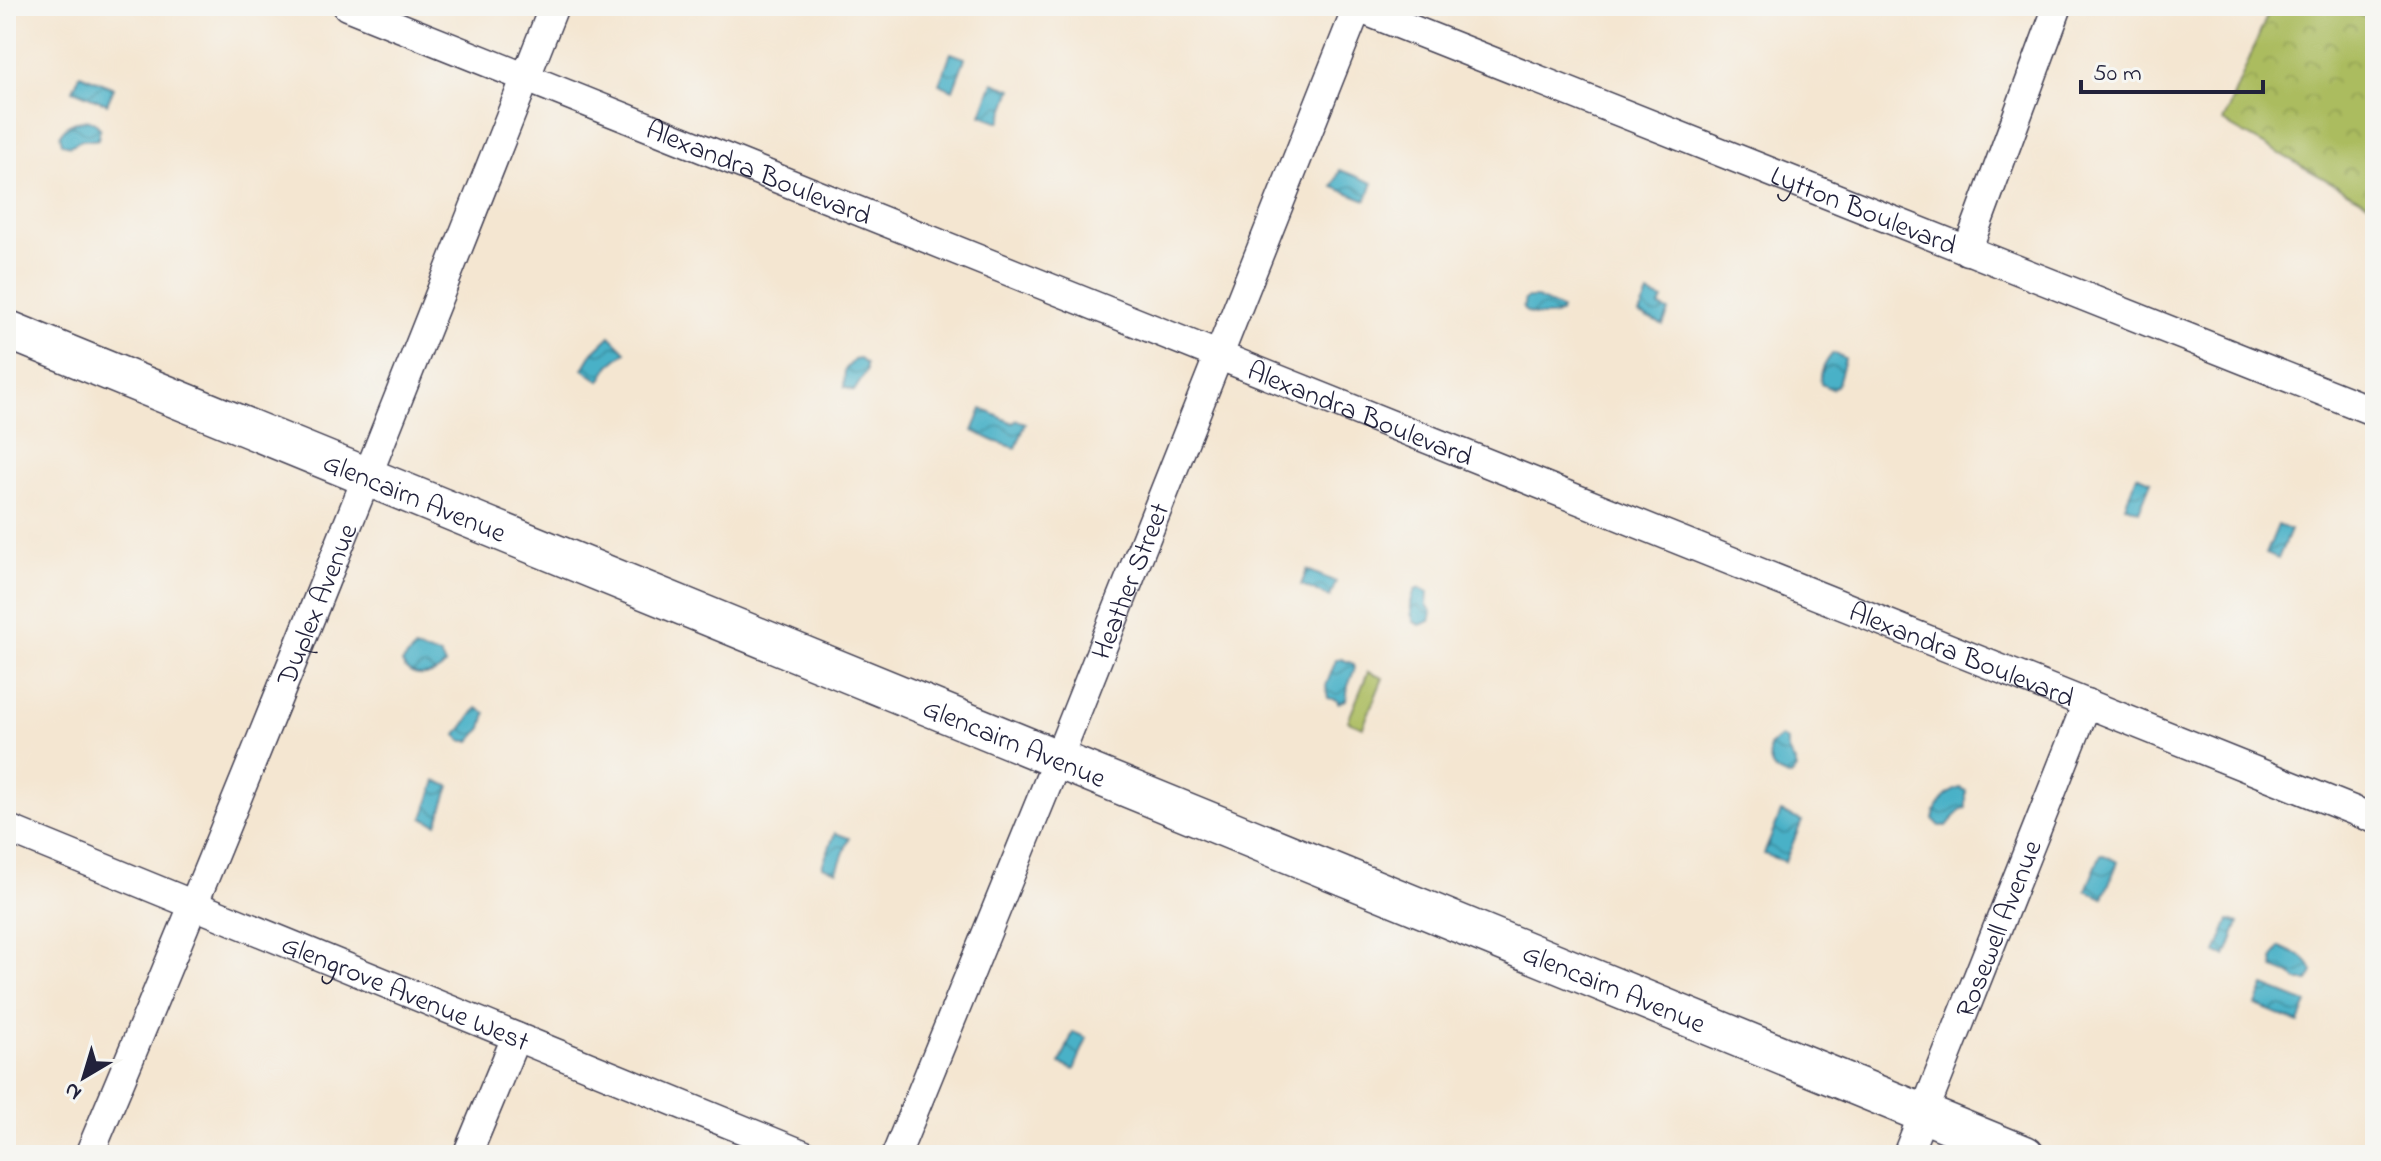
<svg xmlns="http://www.w3.org/2000/svg" width="2381" height="1161" font-family="'Indie Flower',sans-serif">
<style>
.park{fill:url(#park-crowns);stroke:#666f4d;stroke-width:2}
.pitch{fill:#abbc5f;stroke:#666f4d;stroke-width:2}
.water{fill:url(#water-waves);stroke:#366a81;stroke-width:2}
.lines{fill:none;stroke-linecap:round;stroke-linejoin:round}
.street-casing{stroke:#423f52;stroke-width:31}
.secondary-casing{stroke:#423f52;stroke-width:41}
.street{stroke:#fff;stroke-width:28}
.secondary{stroke:#fff;stroke-width:38}
.labels{text-anchor:middle;stroke-width:6;stroke-linejoin:round;paint-order:stroke}
.street-label{font-size:28px;fill:#22223b;stroke:#f6f6f2}
</style>
<defs>
<pattern id="park-crowns" width="20" height="18" patternUnits="userSpaceOnUse" patternTransform="scale(2)"><rect width="20" height="18" fill="#abbc5f"/><path d="M2 6a3 3 0 1 1 6 0M12 15a3 3 0 1 1 6 0" fill="none" stroke="#93a153"/></pattern>
<pattern id="water-waves" width="16" height="10" patternUnits="userSpaceOnUse" patternTransform="scale(2)"><rect width="16" height="10" fill="#49b1c7"/><path d="M0 5q4-4 8 0t8 0" fill="none" stroke="#3c90a3"/></pattern>
</defs>
<rect width="100%" height="100%" fill="#f6f6f2"/>
<filter id="ink" filterUnits="userSpaceOnUse"><feTurbulence type="fractalNoise" baseFrequency=".0125" numOctaves="2"/><feDisplacementMap in="SourceGraphic" scale="16" xChannelSelector="R" yChannelSelector="G"/><feConvolveMatrix kernelMatrix="1 2 1 2 8 2 1 2 1" color-interpolation-filters="sRGB"/></filter>
<filter id="wash" filterUnits="userSpaceOnUse"><feTurbulence type="fractalNoise" baseFrequency=".006" numOctaves="4" result="noise"/><feDisplacementMap in="SourceGraphic" scale="32" xChannelSelector="R" yChannelSelector="G"/><feGaussianBlur stdDeviation="1.8" result="paint"/><feColorMatrix in="noise" values="0 0 0 0 0 0 0 0 0 0 0 0 0 0 0 0 0 1.4 0 .05"/><feComposite in="paint" operator="in"/></filter>
<g filter="url(#wash)">
<rect width="100%" height="100%" fill="#f4e6d1"/>
<!-- park -->
<path class="park" d="M2271,6H2337L2375,21V207L2223,122Z"/>
<!-- pitch -->
<path class="pitch" d="M1368,672L1383,678L1363,727L1348,721Z"/>
<!-- water -->
<path class="water" d="M951,53L965,58L953,90L939,84Z
M80,74L114,88L107,104L73,90Z
M993,82L1012,89L1000,122L981,115Z
M87,120L94,122L100,128L98,139C93,141 87,139 82,140C73,143 72,149 62,143L60,135C67,123 74,122 87,120Z
M1340,170L1373,183L1366,200L1333,187Z
M1648,294L1663,300L1659,307L1669,311L1663,325L1639,314Z
M1529,298H1537L1561,309L1560,313C1551,318 1530,317 1523,309L1525,299Z
M610,336L626,352L610,365L600,381L583,369L593,352Z
M1833,353L1845,359L1838,384L1832,389L1821,384C1819,373 1826,361 1833,353Z
M860,359L866,364V372L854,391L844,387L845,370L854,360Z
M982,409L1013,423L1017,420L1026,423L1016,448L994,441L973,431Z
M2137,475L2151,481L2139,511L2125,505Z
M2278,525L2290,530L2278,559L2266,554Z
M1307,570L1336,582L1330,597L1301,585Z
M1420,588L1428,592L1427,605L1432,613L1430,621L1420,625L1414,622C1409,611 1410,601 1415,590Z
M414,649L440,655L445,665C434,678 410,680 402,663Z
M1341,659L1354,664L1355,668L1348,686L1346,700L1338,703L1337,700L1328,698L1326,686L1336,660Z
M477,708L486,713L482,728L471,741H461L457,735Z
M1781,737L1787,741C1786,755 1795,758 1797,769L1791,776C1771,775 1769,763 1769,746Z
M436,781L450,786L437,824L423,818Z
M1960,788L1966,791V808L1960,810L1947,826H1940L1933,819C1935,805 1947,792 1960,788Z
M1781,812L1802,821L1785,862L1764,854Z
M835,833L849,838L837,871L822,866Z
M2101,854L2118,862L2103,898L2086,890Z
M2229,920L2239,923L2226,956L2216,953Z
M2280,947C2293,953 2308,956 2313,972L2308,981H2297L2292,975L2274,968L2273,958Z
M2264,986L2307,1003L2299,1023L2256,1005Z
M1073,1032L1087,1038L1074,1070L1060,1064Z"/>
</g>
<g filter="url(#ink)">
<g class="lines">
<defs>
<g id="street">
<path id="s1" d="M347,6L2375,819"/>
<path id="s2" d="M1353,6L2375,412"/>
<path d="M1967,251L2058,6"/>
<path id="s3" d="M6,828L805,1155"/>
<path id="s4" d="M89,1155C250,774 402,390 554,6"/>
<path d="M467,1155L516,1037"/>
<path id="s5" d="M896,1155L1065,741L1358,6"/>
<path id="s6" d="M1907,1155L2087,703"/>
</g>
<g id="secondary">
<path id="s7" d="M6,329L2025,1155"/>
</g>
</defs>
<!-- street casing -->
<use href="#street" class="street-casing"/>
<!-- secondary casing -->
<use href="#secondary" class="secondary-casing"/>
<!-- street -->
<use href="#street" class="street"/>
<!-- secondary -->
<use href="#secondary" class="secondary"/>
</g>
</g>
<g class="labels">
<!-- street labels -->
<g class="street-label">
<text dy="10" stroke="none"><textPath href="#s1" startOffset="444">Alexandra Boulevard</textPath></text>
<text dy="10" stroke="none"><textPath href="#s2" startOffset="550">Lytton Boulevard</textPath></text>
<text dy="10" stroke="none"><textPath href="#s1" startOffset="1092">Alexandra Boulevard</textPath></text>
<text dy="10" stroke="none"><textPath href="#s7" startOffset="442">Glencairn Avenue</textPath></text>
<text dy="10" stroke="none"><textPath href="#s5" startOffset="620">Heather Street</textPath></text>
<text dy="10" stroke="none"><textPath href="#s4" startOffset="596">Duplex Avenue</textPath></text>
<text dy="10" stroke="none"><textPath href="#s1" startOffset="1740">Alexandra Boulevard</textPath></text>
<text dy="10" stroke="none"><textPath href="#s7" startOffset="1090">Glencairn Avenue</textPath></text>
<text dy="10" stroke="none"><textPath href="#s6" startOffset="244">Rosewell Avenue</textPath></text>
<text dy="10" stroke="none"><textPath href="#s7" startOffset="1738">Glencairn Avenue</textPath></text>
<text dy="10" stroke="none"><textPath href="#s3" startOffset="432">Glengrove Avenue West</textPath></text>
</g>
</g>
<!-- margin -->
<rect width="2381" height="1161" fill="none" stroke="#f6f6f2" stroke-width="32"/>
<!-- north arrow -->
<g transform="translate(84 1077) rotate(218)" stroke="#f6f6f2" stroke-width="6" paint-order="stroke">
<path d="M0-6L14 30L0 20L-14 30Z" fill="#22223b"/>
<text y="-12" font-size="22" font-weight="bold" text-anchor="middle" fill="#22223b">N</text>
</g>
<!-- scale -->
<path d="M2081 80v12h182v-12" fill="none" stroke="#22223b" stroke-width="4"/>
<text x="2093" y="80" font-size="24" fill="#22223b" stroke="#f6f6f2" stroke-width="6" paint-order="stroke">50 m</text>
</svg>
